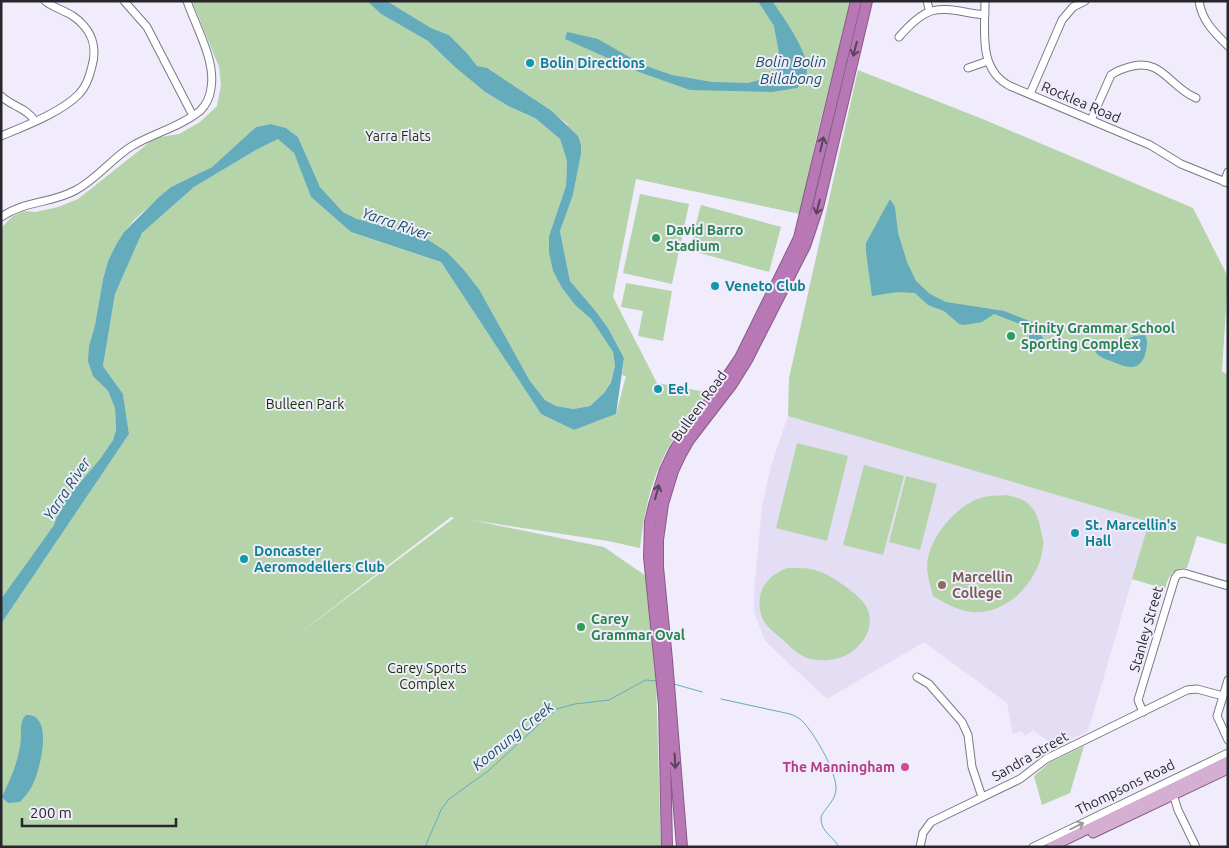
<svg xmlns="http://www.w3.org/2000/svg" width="1229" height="848" font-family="Ubuntu,sans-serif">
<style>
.built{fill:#e3def3}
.green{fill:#b5d4aa;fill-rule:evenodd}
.water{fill:#64abbb}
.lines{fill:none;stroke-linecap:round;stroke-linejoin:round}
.stream{stroke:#64abbb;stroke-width:1}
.minor-casing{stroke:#7c7885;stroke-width:9}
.major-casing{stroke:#865b85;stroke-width:11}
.highway-casing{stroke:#865b85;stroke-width:12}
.minor{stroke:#fff;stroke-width:7}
.major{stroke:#d4aed3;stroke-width:9}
.highway{stroke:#b878b5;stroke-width:10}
.oneway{stroke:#5a435c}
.oneway2{stroke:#9e9da0}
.culture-dot{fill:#0f9aa8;stroke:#f0ecfb;stroke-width:2}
.leisure-dot{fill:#2e9e5b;stroke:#f0ecfb;stroke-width:2}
.education-dot{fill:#8d6e63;stroke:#f0ecfb;stroke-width:2}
.hotel-dot{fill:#d1479c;stroke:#f0ecfb;stroke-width:2}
.labels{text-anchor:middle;stroke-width:4;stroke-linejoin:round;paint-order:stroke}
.culture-label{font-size:14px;font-weight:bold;fill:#0d838f;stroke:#f0ecfb;text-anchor:start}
.street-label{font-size:14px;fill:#28262c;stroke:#f0ecfb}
.park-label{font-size:14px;fill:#113202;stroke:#f0ecfb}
.leisure-label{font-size:14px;font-weight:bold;fill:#27864d;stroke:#f0ecfb;text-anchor:start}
.education-label{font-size:14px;font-weight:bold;fill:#785e54;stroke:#f0ecfb;text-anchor:start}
.hotel-label{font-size:14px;font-weight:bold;fill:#b23c85;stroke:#f0ecfb;text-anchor:end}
.water-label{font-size:15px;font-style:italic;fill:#15525e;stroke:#f0ecfb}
</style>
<rect width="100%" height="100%" fill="#f0ecfb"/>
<!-- built -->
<path class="built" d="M788,416L1149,522L1088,731L1056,747L1033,730L1025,736L1021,731L1013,734L1007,703L924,642L827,699L765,641L754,612V591L762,507L771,466Z"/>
<!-- green -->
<path class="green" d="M192,1H367L381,14L428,41L485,92L510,107L535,118L560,139L567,161L566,186L549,236L553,271L562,288L575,305L591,319L613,352L615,366L611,381L604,393L590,406L573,409L556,406L545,400L530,381L479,289L464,270L448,253L357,219L343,212L320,187L298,137L286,128L271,124L256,127L212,167L171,187L135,219L124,232L108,261L103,279L95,325L89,346L99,382L108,391L115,408L116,430L113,440L100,459L61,505L54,525L1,599V228L13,216L24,211L36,212L58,207L78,199L155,138L179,134L200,122L217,106L221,85L219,67Z
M387,1H851L817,135L800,214L636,179L613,297L657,383L711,393C696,411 679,428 668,448C651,479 644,513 640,548L608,541L471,520L604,547L646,576L656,681L661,847H1V624L129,434L123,394L103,366L115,294L142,233L194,187L256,150L278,139L294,153L311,197L351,232L441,262L541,414L574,430L616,414L626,376L622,375L624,358L608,328L594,309L570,281L560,231L573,195L581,154L567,124L552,111L487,69L477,66L467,53L449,35L431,28ZM451,517L454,518L297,635Z
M858,70L985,120L1193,208L1228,277L1222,371L1228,375V545L1197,536L1187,568C1173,567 1168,576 1165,589L1132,579L1149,522L788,416L789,378Z
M640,194L689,204L672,284L623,273Z
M701,205L781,227L769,272L689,250Z
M626,283L672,291L663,341L638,336L643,311L621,307Z
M797,443L848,456L827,541L776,528Z
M864,465L904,476L883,555L843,545Z
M906,476L937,484L920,550L889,542Z
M1007,495C1013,497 1020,498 1025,501C1035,508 1039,519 1041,531C1042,536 1044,541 1043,546C1040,581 1007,615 972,612C958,611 945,603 933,596C930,584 925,570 928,558C933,533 959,503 984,497C991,495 1000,496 1007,495Z
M787,568C798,568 810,567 821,572C832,576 861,596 866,606C875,622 867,640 854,650C842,660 825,662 810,659C801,657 789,646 782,639C775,633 765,626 762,617C754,593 766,576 787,568Z
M1084,746L1070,793L1042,805L1034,776L1049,763Z"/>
<!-- water -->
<path class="water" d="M367,1H387L431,28L449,35L467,53L477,66L487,68L552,111L578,136L581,145V154L573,195L560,231L570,281L594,309L608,328L624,358L616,414L574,430L541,414L441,262L351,232L311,197L294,153L278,139L256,150L194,187L142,233L115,294L103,366L123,394L129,434L1,624V599L54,525L61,505L100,459L113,440L116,430L115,408L108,391L93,376L88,361L89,346L95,325L103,279L108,261L116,245L124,232L158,198L171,187L212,167L256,127L271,124L286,128L298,137L320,187L343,212L357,219L424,237L448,253L464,270L479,289L530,381L545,400L556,406L573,409L590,406L604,393L611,382L615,366L613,352L591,319L575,305L562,288L553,271L549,252V236L566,186L567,161L560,139L535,118L510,107L485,92L454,66L428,41L381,14Z
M758,1H772C783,16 808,52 807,69C807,73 806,78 805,81L797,88L772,92L690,90L639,72L565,39L567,32L598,39L643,65L672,75L712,82L748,83L774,76L779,53L774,26Z
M890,199L895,207L898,233L907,262L916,281L930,294L946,302L1004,311L1032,322L1043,338L1040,346L1036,349L1031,347L1029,339V331L1020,324L994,314L982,322L964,325L959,324L944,311L928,305L915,293L898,292L872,296L866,252V243Z
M1145,335C1148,341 1147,345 1146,351C1141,373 1127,368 1111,361C1105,359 1098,357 1095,351L1135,336Z
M26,715C55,713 40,771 32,786C29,792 24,797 20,802L8,803L2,797C11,778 20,758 21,737C21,729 20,721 26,715Z"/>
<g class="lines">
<!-- stream -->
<path class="stream" d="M674,684L702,692
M721,699L790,714C796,716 801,719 805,724C816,737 837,772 836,790C835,803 820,812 821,819C821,832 834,837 839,847
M425,847L441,810L449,799L488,771L556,709L575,704L609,700L640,683L646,680L657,681"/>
<defs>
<path id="minor" d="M124,1L147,27L193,116
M927,1L929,9
M985,1C985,31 978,70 1010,86L1150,145L1181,164L1228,183
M1199,1C1202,21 1214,32 1228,46
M899,37C931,0 939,9 985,15
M968,68L988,61
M1030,94L1062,20L1073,7L1085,1
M1,96C11,106 27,108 35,121
M1091,120L1111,75C1116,71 1122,69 1129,67C1162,57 1169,87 1196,98
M1,136C25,126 62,112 79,94C86,87 90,75 92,66C96,52 94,37 84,26C72,11 58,11 45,1
M1224,182L1228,172
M1,217C26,200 51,204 76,190C97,179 112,158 132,146C154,133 180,127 200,111C206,105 210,97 211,88C216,61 196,27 187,1
M917,677L929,684L962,722L968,735L972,767L982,797
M1228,680L1217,716L1228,740
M1143,712L1138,700L1175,578L1178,574L1184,573L1228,586
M1172,791L1178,810L1196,847
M920,847L923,833L931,822L1020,779L1046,759L1187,690L1197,689L1223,696
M1033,847L1228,753"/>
<path id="major" d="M1093,833L1228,769
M1051,847L1228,761"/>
<path id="highway" d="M667,847L664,705L649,557L650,522L654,505L665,470L674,451L688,429L712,399L740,358L799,238L856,1
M682,847L667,660L658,567V540L663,504L673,471L681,454L689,440L732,384L747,360L805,246L818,207L867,1"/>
</defs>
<!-- minor casing -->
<use href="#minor" class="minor-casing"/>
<!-- major casing -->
<use href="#major" class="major-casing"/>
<!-- highway casing -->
<use href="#highway" class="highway-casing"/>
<!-- minor -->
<use href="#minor" class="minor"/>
<!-- major -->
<use href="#major" class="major"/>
<!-- highway -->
<use href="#highway" class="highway"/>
</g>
<!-- one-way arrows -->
<defs><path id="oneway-shaft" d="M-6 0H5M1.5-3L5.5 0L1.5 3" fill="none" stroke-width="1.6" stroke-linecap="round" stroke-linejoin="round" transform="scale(1.25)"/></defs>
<g class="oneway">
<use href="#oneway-shaft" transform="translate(855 49) rotate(104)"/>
<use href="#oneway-shaft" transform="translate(822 144) rotate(-77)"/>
<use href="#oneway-shaft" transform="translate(818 207) rotate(104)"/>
<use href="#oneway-shaft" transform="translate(657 492) rotate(-74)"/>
<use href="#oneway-shaft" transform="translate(675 761) rotate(87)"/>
</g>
<use class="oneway2" href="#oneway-shaft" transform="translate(1077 826) rotate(-26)"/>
<!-- markers -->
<g class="culture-dot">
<circle cx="530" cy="63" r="5"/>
<circle cx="715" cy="286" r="5"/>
<circle cx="658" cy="389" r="5"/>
<circle cx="1075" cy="533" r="5"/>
<circle cx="244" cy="559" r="5"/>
</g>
<g class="leisure-dot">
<circle cx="656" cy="238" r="5"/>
<circle cx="1011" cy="336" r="5"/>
<circle cx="581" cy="627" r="5"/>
</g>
<circle class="education-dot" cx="942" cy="585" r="5"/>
<circle class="hotel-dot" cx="905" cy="767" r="5"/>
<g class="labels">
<!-- culture labels -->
<g class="culture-label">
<text x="540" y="68">Bolin Directions</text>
<text x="725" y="291">Veneto Club</text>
<text x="668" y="394">Eel</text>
<text x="1085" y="530">St. Marcellin's<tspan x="1085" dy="16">Hall</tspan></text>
<text x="254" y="556">Doncaster<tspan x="254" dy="16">Aeromodellers Club</tspan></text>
</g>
<!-- street labels -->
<g class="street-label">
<text transform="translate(1081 102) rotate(23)" y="5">Rocklea Road</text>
<text transform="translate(699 406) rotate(-54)" y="5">Bulleen Road</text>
<text transform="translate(1146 629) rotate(-74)" y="5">Stanley Street</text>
<text transform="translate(1030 756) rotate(-30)" y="5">Sandra Street</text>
<text transform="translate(1125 787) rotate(-26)" y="5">Thompsons Road</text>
</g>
<!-- park labels -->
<g class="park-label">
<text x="398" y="141">Yarra Flats</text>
<text x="305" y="409">Bulleen Park</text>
<text x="427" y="673">Carey Sports<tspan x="427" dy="16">Complex</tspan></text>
</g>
<!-- leisure labels -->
<g class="leisure-label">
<text x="666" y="235">David Barro<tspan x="666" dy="16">Stadium</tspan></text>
<text x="1021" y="333">Trinity Grammar School<tspan x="1021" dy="16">Sporting Complex</tspan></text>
<text x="591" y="624">Carey<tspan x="591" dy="16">Grammar Oval</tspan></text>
</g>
<!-- education labels -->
<g class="education-label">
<text x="952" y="582">Marcellin<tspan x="952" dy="16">College</tspan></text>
</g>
<!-- hotel labels -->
<g class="hotel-label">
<text x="895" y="772">The Manningham</text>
</g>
<!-- water labels -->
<g class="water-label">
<text x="791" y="67">Bolin Bolin<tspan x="791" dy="17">Billabong</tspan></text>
<text transform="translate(396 224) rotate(19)" y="5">Yarra River</text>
<text transform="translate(67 489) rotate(-56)" y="5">Yarra River</text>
<text transform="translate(513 736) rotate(-39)" y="5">Koonung Creek</text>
</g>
</g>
<!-- border -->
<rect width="1229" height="848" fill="none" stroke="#28262c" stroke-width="5"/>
<!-- scale -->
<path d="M22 818v8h154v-8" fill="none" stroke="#28262c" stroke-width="2.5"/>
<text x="30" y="818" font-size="15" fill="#28262c" stroke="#f0ecfb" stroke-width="4" paint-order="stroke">200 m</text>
</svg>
